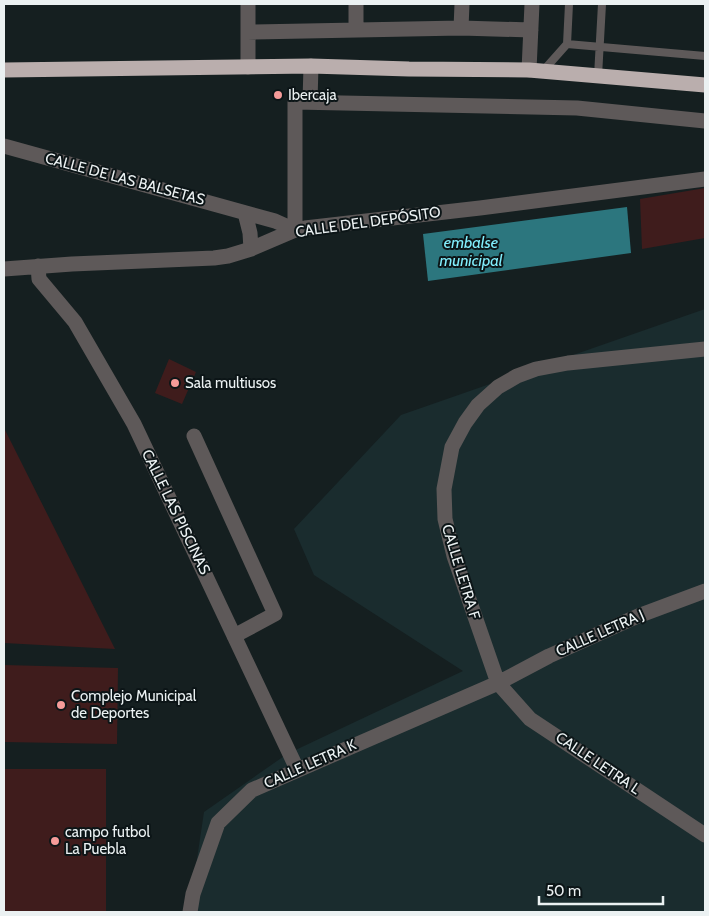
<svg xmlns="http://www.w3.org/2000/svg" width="709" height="916" font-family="Cabin,sans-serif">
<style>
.built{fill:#1a2c2e}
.green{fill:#3f1c1c}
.water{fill:#2c767e}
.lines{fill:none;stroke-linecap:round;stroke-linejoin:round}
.lane{stroke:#5e5959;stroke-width:8}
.street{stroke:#5e5959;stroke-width:15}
.highway{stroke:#baaead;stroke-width:15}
.poi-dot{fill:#f59b99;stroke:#0c1517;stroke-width:2}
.labels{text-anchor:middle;stroke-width:4;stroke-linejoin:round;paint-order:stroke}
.poi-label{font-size:15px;fill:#ebf1f2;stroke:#0c1517;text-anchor:start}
.street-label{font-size:15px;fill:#ebf1f2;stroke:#0c1517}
.water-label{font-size:16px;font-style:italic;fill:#82f0fe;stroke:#0c1517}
</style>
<rect width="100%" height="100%" fill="#151f20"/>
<!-- built -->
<path class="built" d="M705,309V912H189L204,812L287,754L463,671L314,575L294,529L401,415Z"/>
<!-- green -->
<path class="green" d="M705,188V238L642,249L640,199Z
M169,359L196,372L182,404L155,393Z
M4,428L115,649L4,643Z
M4,665L118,668L117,744L4,742Z
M4,769H106V912H4Z"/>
<!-- water -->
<path class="water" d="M627,207L631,253L428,281L423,234Z"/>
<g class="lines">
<!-- lane -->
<path class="lane" d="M567,44L569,4
M543,71L567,44L705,56
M598,76L602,4"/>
<!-- street -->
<path class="street" d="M356,4V29
M461,28L462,4
M248,32L461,28L531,30
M248,67V4
M529,70L532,4
M310,101L311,66
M4,146L275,221L295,230
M245,213L250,233L251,249
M295,230V102L577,108L705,121
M38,266L39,279L75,322L134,424L297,769
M4,269L72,264L214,258L228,256L251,249L295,230L305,228L480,208L705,179
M705,349L568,363L536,369L517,376L498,387L478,405L465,423L452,447L444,489L445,519L454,556L498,683L530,719L705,835
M194,436L275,614L234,636
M190,912L193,894L218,823L252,790L498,683L549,656L638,616L705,591"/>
<!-- highway -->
<path class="highway" d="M4,70L311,66L409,69L529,70L705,85"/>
</g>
<!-- markers -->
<g class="poi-dot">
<circle cx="278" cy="95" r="5"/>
<circle cx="175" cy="383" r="5"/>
<circle cx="61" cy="705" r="5"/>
<circle cx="55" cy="841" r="5"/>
</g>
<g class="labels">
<!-- poi labels -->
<g class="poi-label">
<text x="288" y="100">Ibercaja</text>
<text x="185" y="388">Sala multiusos</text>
<text x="71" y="701">Complejo Municipal<tspan x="71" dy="17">de Deportes</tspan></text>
<text x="65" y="837">campo futbol<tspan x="65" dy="17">La Puebla</tspan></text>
</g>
<!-- street labels -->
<g class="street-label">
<text transform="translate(125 179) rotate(15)" y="5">CALLE DE LAS BALSETAS</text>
<text transform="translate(368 222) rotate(-8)" y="5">CALLE DEL DEPÓSITO</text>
<text transform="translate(176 512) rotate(64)" y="5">CALLE LAS PISCINAS</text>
<text transform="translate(461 572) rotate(73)" y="5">CALLE LETRA F</text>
<text transform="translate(600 633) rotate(-24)" y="5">CALLE LETRA J</text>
<text transform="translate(598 763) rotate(34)" y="5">CALLE LETRA L</text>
<text transform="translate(310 764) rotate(-24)" y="5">CALLE LETRA K</text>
</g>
<!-- water labels -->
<g class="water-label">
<text x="471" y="248">embalse<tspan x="471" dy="18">municipal</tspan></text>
</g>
</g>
<!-- border -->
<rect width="709" height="916" fill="none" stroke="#ebf1f2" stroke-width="10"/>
<!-- scale -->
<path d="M539 896v8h124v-8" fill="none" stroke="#ebf1f2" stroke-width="2.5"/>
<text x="546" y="896" font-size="15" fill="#ebf1f2" stroke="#0c1517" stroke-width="4" paint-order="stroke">50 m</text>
</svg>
